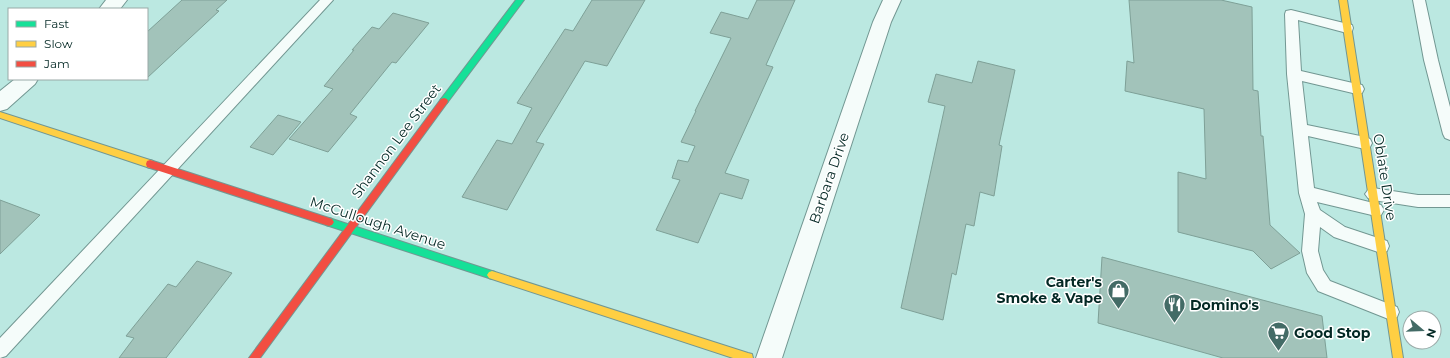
<svg xmlns="http://www.w3.org/2000/svg" width="1450" height="358" font-family="Montserrat,sans-serif">
<style>
.building{fill:#a2c3ba;stroke:#7ea097}
.lines{fill:none;stroke-linecap:round;stroke-linejoin:round}
.lane-casing{stroke:#729792;stroke-width:2}
.street-casing{stroke:#729792;stroke-width:2}
.fast-casing{stroke:#729792;stroke-width:2}
.slow-casing{stroke:#729792;stroke-width:2}
.jam-casing{stroke:#729792;stroke-width:2}
.lane{fill:#f5fcfa;fill-rule:evenodd}
.street{fill:#f5fcfa;fill-rule:evenodd}
.fast{fill:#16e098;fill-rule:evenodd}
.slow{fill:#ffcf43;fill-rule:evenodd}
.jam{fill:#f24e42;fill-rule:evenodd}
.labels{text-anchor:middle;stroke-width:3;stroke-linejoin:round;paint-order:stroke}
.street-label{font-size:14px;fill:#032824;stroke:#fff}
.poi-label{font-size:14px;font-weight:bold;fill:#032824;stroke:#fff;text-anchor:start}
</style>
<rect width="100%" height="100%" fill="#bbe8e1"/>
<!-- building -->
<path class="building" d="M182,0H227L216,10L219,11L147,78V32Z
M592,0H645L607,66L585,61L536,142L544,144L507,210L462,197L497,140L512,144L532,108L517,103L565,29L573,31Z
M757,0H795L766,65L773,67L725,173L749,180L742,199L720,193L698,243L656,230L680,180L672,178L678,160L688,162L695,146L681,142L696,111H695L731,38L710,33L721,12L748,19Z
M1129,0H1221L1252,7L1253,90L1258,91L1261,136H1263L1270,225L1300,253L1271,269L1253,251L1178,232V172L1206,179L1204,109L1125,91L1127,61L1134,63Z
M393,13L429,23L396,63L392,62L350,114L357,117L328,152L289,139L333,89L324,86L354,50H352L372,27L379,29Z
M978,61L1015,70L999,145L1002,146L994,196L980,192L974,226L966,224L956,275L952,273L943,320L901,308L945,106L928,102L936,74L972,83Z
M278,115L301,122L273,155L250,147Z
M0,200L40,215L0,254Z
M1102,257L1322,316L1327,358H1223L1098,323Z
M197,261L232,273L166,358H119L134,338L126,336L168,284L176,287Z"/>
<g class="lines">
<defs>
<path id="lane" d="M320,0H333L6,356L0,358V338Z
M1413,0H1425L1438,60L1450,107V140L1445,138L1443,134L1424,60Z
M1291,10L1352,25L1353,28L1352,31L1347,33L1298,20L1301,71L1357,84L1362,85L1364,89L1362,93L1357,94L1302,81L1307,125L1365,137L1370,139L1372,143L1370,147L1365,149L1308,136L1314,188L1381,205L1384,210L1381,215L1376,216L1317,202L1320,210L1345,227L1387,241L1389,246L1387,251L1381,253L1334,237L1320,227L1318,251L1323,270L1330,281L1397,307L1399,312L1397,317L1391,320L1318,291L1307,273L1302,251L1305,214L1299,193L1287,74L1285,14L1286,11Z
M1373,188L1418,195H1450V207H1418L1373,200L1368,198L1365,194L1368,190Z"/>
<path id="street" d="M106,0H127L120,9H99Z
M883,0H901L891,22L782,358H756L873,22Z
M15,79H38L35,84L7,109L0,111V91Z"/>
<path id="fast" d="M516,0H524L447,103H441L440,101L441,99Z
M329,218L492,271L495,272L497,275L495,278L492,279L326,225L324,222L326,219Z"/>
<path id="slow" d="M1339,0H1347L1403,358H1393Z
M0,112L153,161L154,164L153,167L150,168L0,118Z
M492,271L748,353L752,354L753,358H733L492,279L489,278L487,275L489,272Z"/>
<path id="jam" d="M444,98L447,99L448,101L447,103L260,358H249L441,99Z
M150,160L329,218L332,219L334,222L332,225L329,226L147,167L146,164L147,161Z"/>
</defs>
<!-- lane casing -->
<use href="#lane" class="lane-casing"/>
<!-- street casing -->
<use href="#street" class="street-casing"/>
<!-- fast casing -->
<use href="#fast" class="fast-casing"/>
<!-- slow casing -->
<use href="#slow" class="slow-casing"/>
<!-- jam casing -->
<use href="#jam" class="jam-casing"/>
<!-- lane -->
<use href="#lane" class="lane"/>
<!-- street -->
<use href="#street" class="street"/>
<!-- fast -->
<use href="#fast" class="fast"/>
<!-- slow -->
<use href="#slow" class="slow"/>
<!-- jam -->
<use href="#jam" class="jam"/>
</g>
<!-- icons -->
<defs>
<symbol id="shop-pin" viewBox="-11 -11 22 30"><path d="M0 17L-7.5 6A9.5 9.5 0 1 1 7.5 6Z" fill="#436b66" stroke="#fff"/><path d="M-5-2.5h2.3a2.7 3.5 0 0 1 5.4 0H5L5.5 6h-11ZM-1.5-2.5h3a1.5 2.3 0 0 0-3 0Z" fill="#fff"/></symbol>
<symbol id="restaurant-pin" viewBox="-11 -11 22 30"><path d="M0 17L-7.5 6A9.5 9.5 0 1 1 7.5 6Z" fill="#436b66" stroke="#fff"/><path d="M-5-6h1v4h1v-4h1v4h1v-4h1v5L-1.5 .5V6h-2V.5L-5-1ZM5-6V6H3V1.5H1.5Q1.5-4 5-6Z" fill="#fff"/></symbol>
<symbol id="supermarket-pin" viewBox="-11 -11 22 30"><path d="M0 17L-7.5 6A9.5 9.5 0 1 1 7.5 6Z" fill="#436b66" stroke="#fff"/><path d="M-6-5.5h2.5l.6 2H6L4.5 2H-2.5L-4.4-4H-6ZM-1.5 3.2a1.3 1.3 0 1 0 .1 0ZM3 3.2a1.3 1.3 0 1 0 .1 0Z" fill="#fff"/></symbol>
</defs>
<g fill-rule="evenodd">
<use href="#shop-pin" x="1106" y="278" width="25" height="34"/>
<use href="#restaurant-pin" x="1162" y="292" width="25" height="34"/>
<use href="#supermarket-pin" x="1266" y="320" width="25" height="34"/>
</g>
<g class="labels">
<!-- street labels -->
<g class="street-label">
<text transform="translate(396 141) rotate(-53)" y="5">Shannon Lee Street</text>
<text transform="translate(1385 177) rotate(81)" y="5">Oblate Drive</text>
<text transform="translate(829 178) rotate(-71)" y="5">Barbara Drive</text>
<text transform="translate(378 223) rotate(18)" y="5">McCullough Avenue</text>
</g>
<!-- poi labels -->
<g class="poi-label">
<text x="1102" y="287" text-anchor="end">Carter's<tspan x="1102" dy="16">Smoke &amp; Vape</tspan></text>
<text x="1190" y="310">Domino's</text>
<text x="1294" y="338">Good Stop</text>
</g>
</g>
<!-- legend -->
<rect x="8" y="8" width="140" height="72" fill="#ffffff" stroke="#9aa9a7"/>
<rect x="16" y="21" width="20" height="6" fill="#16e098" stroke="#9aa9a7"/>
<text x="44" y="28" font-size="12" fill="#032824">Fast</text>
<rect x="16" y="41" width="20" height="6" fill="#ffcf43" stroke="#9aa9a7"/>
<text x="44" y="48" font-size="12" fill="#032824">Slow</text>
<rect x="16" y="61" width="20" height="6" fill="#f24e42" stroke="#9aa9a7"/>
<text x="44" y="68" font-size="12" fill="#032824">Jam</text>
<!-- north arrow -->
<g transform="translate(1422 330) rotate(109)"><circle r="19" fill="#ffffff" stroke="#9aa9a7"/>
<path d="M0-3L7 15L0 10L-7 15Z" fill="#436b66"/>
<text y="-6" font-size="11" font-weight="bold" text-anchor="middle" fill="#032824">N</text>
</g>
</svg>
